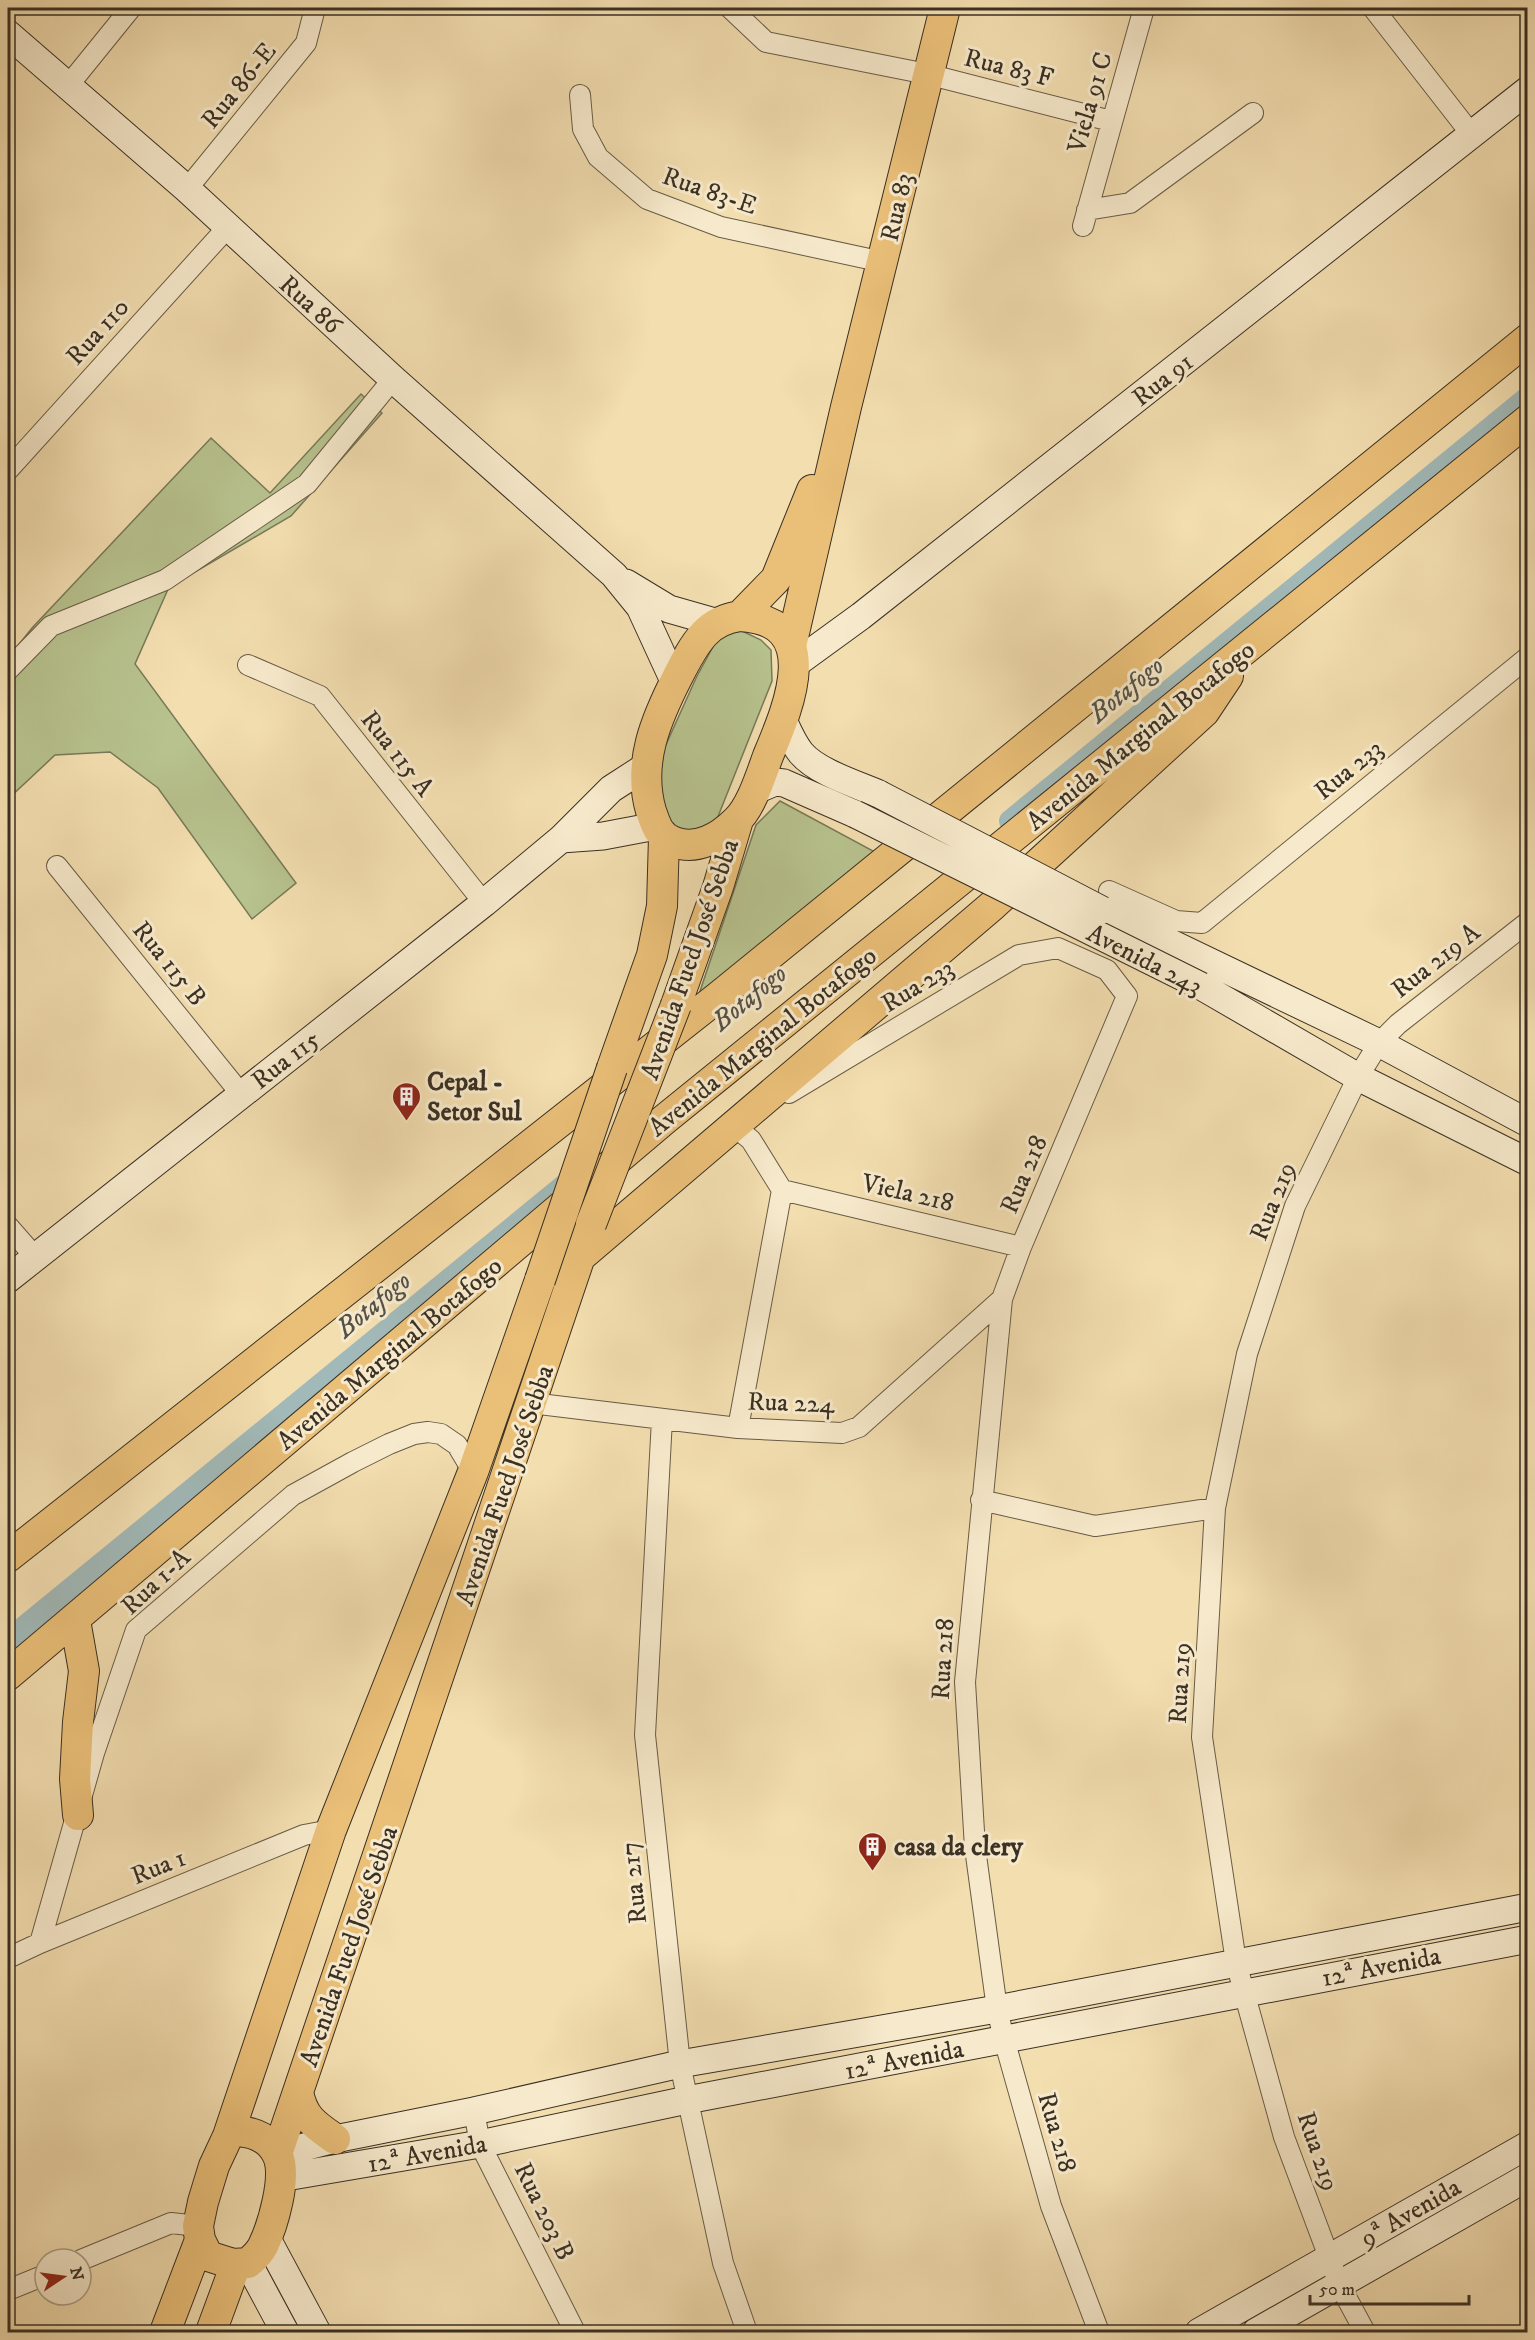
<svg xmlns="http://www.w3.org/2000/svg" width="1535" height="2340" font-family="'IM FELL DW Pica',serif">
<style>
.green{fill:#b7c28e;stroke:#787958;stroke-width:1.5}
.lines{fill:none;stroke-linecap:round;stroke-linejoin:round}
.canal{stroke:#a1b9b8;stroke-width:22}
.street-casing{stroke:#685c46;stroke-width:22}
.secondary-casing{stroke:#3a3023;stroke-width:29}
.primary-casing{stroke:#3a3023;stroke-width:32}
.street{stroke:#f7eacc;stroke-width:20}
.secondary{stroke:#f7eacc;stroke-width:27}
.primary{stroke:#eabf78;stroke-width:30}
.secondary-bridge-casing{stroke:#3a3023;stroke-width:29;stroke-linecap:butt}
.primary-bridge-casing{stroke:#3a3023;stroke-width:32;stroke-linecap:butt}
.secondary-bridge{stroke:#f7eacc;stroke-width:27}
.primary-bridge{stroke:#eabf78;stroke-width:30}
.labels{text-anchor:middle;stroke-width:6;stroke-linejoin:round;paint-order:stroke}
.street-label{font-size:26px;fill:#3a3023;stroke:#f7eacc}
.poi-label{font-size:26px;font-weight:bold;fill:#3a3023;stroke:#f7eacc;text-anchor:start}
.water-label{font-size:27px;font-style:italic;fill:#545248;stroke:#f7eacc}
</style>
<rect width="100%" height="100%" fill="#f3deb0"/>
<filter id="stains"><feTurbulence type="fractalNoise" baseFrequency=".00333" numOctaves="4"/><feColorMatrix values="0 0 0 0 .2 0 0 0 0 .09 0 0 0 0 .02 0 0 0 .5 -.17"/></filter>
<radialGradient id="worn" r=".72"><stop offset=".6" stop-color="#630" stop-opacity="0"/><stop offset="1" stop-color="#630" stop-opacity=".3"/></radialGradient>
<!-- green -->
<path class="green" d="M361,394L382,413L291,516L169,587L135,664L296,883L252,919L158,788L110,752L55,755L8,799V658L32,628L211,438L270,493Z
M740,630L761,640L771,650L772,681L717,819L696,833H680L668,823L662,804L659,760L697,676L719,636Z
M780,801L888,859L694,1009L756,825Z"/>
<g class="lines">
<!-- canal -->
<path class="canal" d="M1010,821L1528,397
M8,1640L578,1174"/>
<defs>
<path id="street" d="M730,8L766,42L927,74L1111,121
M1373,8L1472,135
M67,87L131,8
M580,95L583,129L598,157L647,199L721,227L883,262
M187,189L306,43L315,8
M1087,210L1130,203L1253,113
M1083,226L1144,8
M8,470L227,228
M248,665L320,696L484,903
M8,670L51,626L165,580L307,484L393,379
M57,866L241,1094
M1109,891L1176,921L1202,923L1528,657
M789,1093L1019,955L1058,948L1107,970L1127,996L1021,1247L1002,1299L965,1682L975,1848L997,2009L1004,2039L1051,2206L1099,2332
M743,1121L734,1126L751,1140L782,1190
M782,1190L1021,1247
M8,1226L36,1258
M531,1403L738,1428L842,1433L859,1427L1002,1299
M662,1419L645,1735L680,2064L723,2263L747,2332
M738,1428L782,1190
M981,1500L1095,1526L1215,1508
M40,1943L94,1753L136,1630L293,1495L353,1462L389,1444L414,1434L428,1432L441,1434L457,1445L473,1472
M8,1958L40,1943L304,1835L331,1830
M474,2111L480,2144L575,2332
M81,2260L171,2223L198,2226
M8,2290L45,2275
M1365,2332L1339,2284L1284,2137L1244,1992L1236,1962L1202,1737L1215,1508L1247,1354L1295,1206L1358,1077L1379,1043L1398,1024L1528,922"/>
<path id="secondary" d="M8,34L187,189L393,379L614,575L640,607L675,683
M626,583L669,609L718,623
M795,664L861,616L1528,90
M783,720C788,731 793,743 801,753C817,772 856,784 879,794
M754,791L775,782L784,783L855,814
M561,839L603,836L656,826
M1102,910L1379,1043L1528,1123
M1201,986L1358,1077L1528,1162
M8,1279L484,903L561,839L611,789L645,767
M277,2154L335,2139L474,2111L680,2064L997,2009L1523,1908
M280,2178L480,2144L687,2100L1528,1939
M266,2237L317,2332
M248,2263L285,2332
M1199,2332L1528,2145
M1256,2332L1528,2177"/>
<path id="primary" d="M740,616C826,621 788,708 768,756C761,775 751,808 736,821C720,837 697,851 674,842C659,836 656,826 651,811C637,763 656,719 678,676C685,662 693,646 704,634C714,623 726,618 740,616Z
M740,616L776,579L812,490
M791,646L846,407L945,8
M676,1005L718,887L738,820
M612,1068L652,955L662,906L664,837
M581,1256L993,905L1204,712L1228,676
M8,1557L718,997L1528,339
M75,1620L84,1671L78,1722L75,1779L78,1815
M8,1675L665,1119L1528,420
M298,2092C303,2118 315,2125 335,2139
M228,2136L237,2131C254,2132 271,2139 278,2156C287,2177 273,2225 263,2246C260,2252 254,2258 248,2263L233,2264L208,2256L200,2240L198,2226L203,2202L214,2166L228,2136L331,1830L473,1472L540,1280
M277,2154L591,1224
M165,2332L200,2240
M211,2332L236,2264"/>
</defs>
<!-- street casing -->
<use href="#street" class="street-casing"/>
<!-- secondary casing -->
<use href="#secondary" class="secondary-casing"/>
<!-- primary casing -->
<use href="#primary" class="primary-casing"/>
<!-- street -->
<use href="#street" class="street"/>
<!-- secondary -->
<use href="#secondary" class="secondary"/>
<!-- primary -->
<use href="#primary" class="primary"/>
<defs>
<path id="secondary-bridge" d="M879,794L1102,910
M855,814L1201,986"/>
<path id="primary-bridge" d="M591,1224L676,1005
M540,1280L612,1068"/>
</defs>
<!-- secondary-bridge casing -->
<use href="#secondary-bridge" class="secondary-bridge-casing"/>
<!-- primary-bridge casing -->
<use href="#primary-bridge" class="primary-bridge-casing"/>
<!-- secondary-bridge -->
<use href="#secondary-bridge" class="secondary-bridge"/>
<!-- primary-bridge -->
<use href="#primary-bridge" class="primary-bridge"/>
</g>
<!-- icons -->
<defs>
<symbol id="building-pin" viewBox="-11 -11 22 30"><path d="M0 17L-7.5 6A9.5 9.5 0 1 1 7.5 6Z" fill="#8f2418" stroke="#f7eacc"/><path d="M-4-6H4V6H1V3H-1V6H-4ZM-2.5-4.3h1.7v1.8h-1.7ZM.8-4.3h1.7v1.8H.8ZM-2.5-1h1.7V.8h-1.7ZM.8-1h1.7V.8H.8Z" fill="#fff"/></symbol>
</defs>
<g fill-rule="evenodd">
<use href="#building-pin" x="390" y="1080" width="33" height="45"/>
<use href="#building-pin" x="856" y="1830" width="33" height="45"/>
</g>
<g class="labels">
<!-- street labels -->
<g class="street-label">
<text transform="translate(1009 67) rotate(14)" y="9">Rua 83 F</text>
<text transform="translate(238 85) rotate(-51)" y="9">Rua 86-E</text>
<text transform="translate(1089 102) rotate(-74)" y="9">Viela 91 C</text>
<text transform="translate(710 190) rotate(19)" y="9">Rua 83-E</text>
<text transform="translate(896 207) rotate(-77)" y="9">Rua 83</text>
<text transform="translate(311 304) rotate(42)" y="9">Rua 86</text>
<text transform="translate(97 331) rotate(-48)" y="9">Rua 110</text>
<text transform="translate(1162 379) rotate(-38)" y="9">Rua 91</text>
<text transform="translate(1140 735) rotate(-39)" y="9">Avenida Marginal Botafogo</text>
<text transform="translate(398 753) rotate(52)" y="9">Rua 115 A</text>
<text transform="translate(1348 769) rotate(-39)" y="9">Rua 233</text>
<text transform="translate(689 959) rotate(-71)" y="9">Avenida Fued José Sebba</text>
<text transform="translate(1145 959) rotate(27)" y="9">Avenida 243</text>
<text transform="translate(1435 960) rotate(-38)" y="9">Rua 219 A</text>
<text transform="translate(170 963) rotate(51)" y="9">Rua 115 B</text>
<text transform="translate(917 985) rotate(-31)" y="9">Rua 233</text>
<text transform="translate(762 1041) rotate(-39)" y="9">Avenida Marginal Botafogo</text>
<text transform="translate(285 1059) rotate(-38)" y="9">Rua 115</text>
<text transform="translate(1023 1174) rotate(-67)" y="9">Rua 218</text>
<text transform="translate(908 1192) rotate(13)" y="9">Viela 218</text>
<text transform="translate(1272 1201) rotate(-68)" y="9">Rua 219</text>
<text transform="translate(389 1353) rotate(-40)" y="9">Avenida Marginal Botafogo</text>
<text transform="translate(791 1402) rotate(2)" y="9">Rua 224</text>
<text transform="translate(504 1485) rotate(-71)" y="9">Avenida Fued José Sebba</text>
<text transform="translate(155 1581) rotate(-43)" y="9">Rua 1-A</text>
<text transform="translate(942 1659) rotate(-87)" y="9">Rua 218</text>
<text transform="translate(1179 1683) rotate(-87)" y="9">Rua 219</text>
<text transform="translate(158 1866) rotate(-22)" y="9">Rua 1</text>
<text transform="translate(633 1883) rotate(-96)" y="9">Rua 217</text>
<text transform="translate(348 1946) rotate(-71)" y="9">Avenida Fued José Sebba</text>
<text transform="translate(1381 1966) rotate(-11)" y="9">12ª Avenida</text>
<text transform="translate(904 2059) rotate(-11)" y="9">12ª Avenida</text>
<text transform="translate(1058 2132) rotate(74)" y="9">Rua 218</text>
<text transform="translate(1319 2151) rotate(71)" y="9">Rua 219</text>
<text transform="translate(427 2153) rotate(-10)" y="9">12ª Avenida</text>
<text transform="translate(545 2211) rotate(64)" y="9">Rua 203 B</text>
<text transform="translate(1410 2212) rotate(-30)" y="9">9ª Avenida</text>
</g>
<!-- poi labels -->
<g class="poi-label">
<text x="427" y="1090">Cepal -<tspan x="427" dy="30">Setor Sul</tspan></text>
<text x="894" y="1855">casa da clery</text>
</g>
<!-- water labels -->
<g class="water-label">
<text transform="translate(1126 689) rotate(-39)" y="9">Botafogo</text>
<text transform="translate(749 997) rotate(-39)" y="9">Botafogo</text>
<text transform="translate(373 1304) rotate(-39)" y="9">Botafogo</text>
</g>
</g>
<!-- margin -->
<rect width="1535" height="2340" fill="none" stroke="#f3deb0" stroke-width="30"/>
<rect x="9" y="9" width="1517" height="2322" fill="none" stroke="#3a3023" stroke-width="3"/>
<rect x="15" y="15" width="1505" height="2310" fill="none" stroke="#3a3023" stroke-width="1.5"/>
<!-- north arrow -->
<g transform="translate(63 2277) rotate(77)"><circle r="28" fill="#f7eacc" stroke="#aba088" stroke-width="1.5"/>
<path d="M0-4.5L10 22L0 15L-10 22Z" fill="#8f2418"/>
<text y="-9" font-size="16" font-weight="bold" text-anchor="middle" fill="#3a3023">N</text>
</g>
<!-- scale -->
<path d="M1310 2295v9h159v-9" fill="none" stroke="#3a3023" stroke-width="3"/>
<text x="1319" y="2295" font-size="18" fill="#3a3023" stroke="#f7eacc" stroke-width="4.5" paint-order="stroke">50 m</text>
<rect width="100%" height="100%" filter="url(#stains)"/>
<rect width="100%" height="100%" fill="url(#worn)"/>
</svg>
